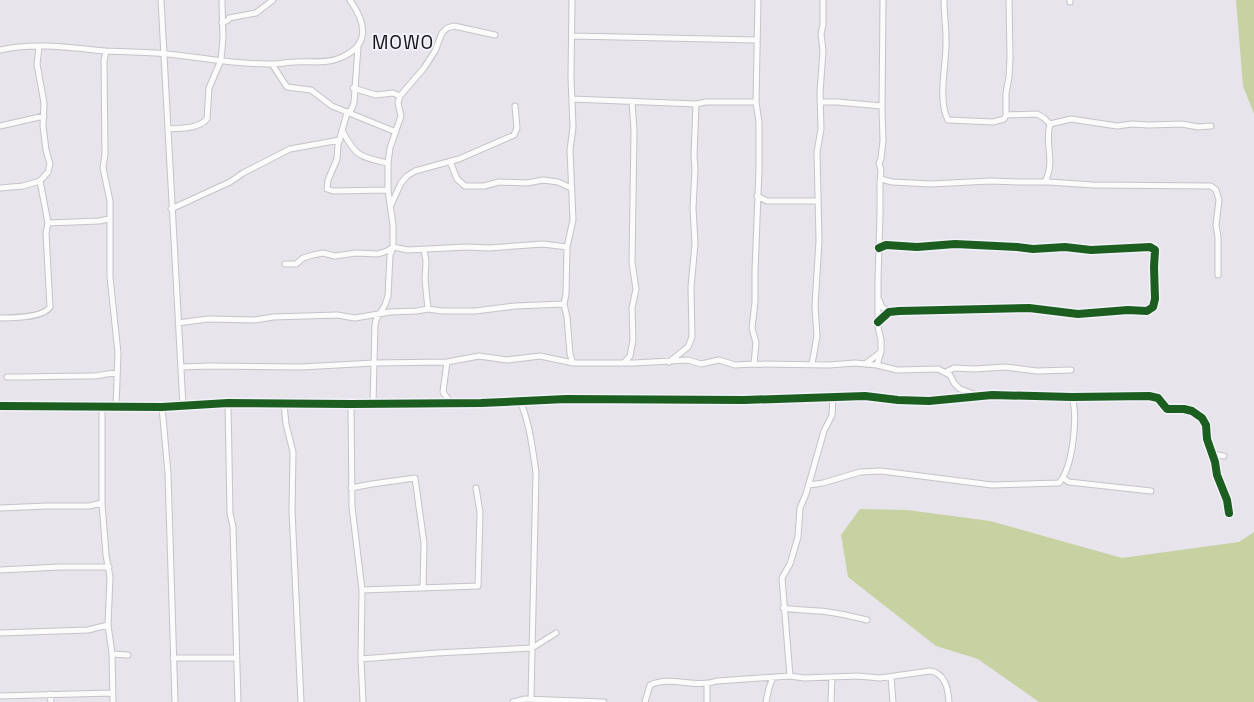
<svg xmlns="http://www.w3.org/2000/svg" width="1254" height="702" font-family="'Space Grotesk',sans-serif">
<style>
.green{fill:#c7d1a1}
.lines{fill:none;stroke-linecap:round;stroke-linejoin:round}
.minor-casing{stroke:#c4c3c7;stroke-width:7}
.minor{stroke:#fbfbfc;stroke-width:5}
.cycleway-casing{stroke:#f3f1fa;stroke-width:11}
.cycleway{stroke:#1b5e20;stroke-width:8}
.labels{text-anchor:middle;stroke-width:4;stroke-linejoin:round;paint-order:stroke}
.quarter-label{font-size:19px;letter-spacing:1px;fill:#161518;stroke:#f3f1fa}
</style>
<rect width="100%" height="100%" fill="#e7e5eb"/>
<!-- green -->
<path class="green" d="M1236,0H1254V114L1243,86Z
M860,509L907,510L990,521L1122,558L1239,542L1254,532V702H1039L978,659L936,646L848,577L841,535Z"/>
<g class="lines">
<defs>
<path id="minor" d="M161,0L183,406
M572,0L571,78L573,127L570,150L573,220L567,247L566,294L564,304L567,317L570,354L573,363
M944,0C944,13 946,26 946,39C947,63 937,99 948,120L993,122L1004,119L1006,115L1037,114L1044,118L1050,124
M1070,2V0
M222,23L228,20L229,18L256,13L273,0
M573,36L756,40
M358,47L354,103L351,110L347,113L338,145L337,159L328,180L327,189L333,191L388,190
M0,50C34,42 72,48 106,51C126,52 147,52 167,54C202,57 237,65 273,64C280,64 288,62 295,62C310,61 326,64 340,58C371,45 366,23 350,0
M106,51L104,61L105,154L103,168L110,201V277L118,353L116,407
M272,64L287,87L311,90L332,106L396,132
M353,88L376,95L393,93L400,96
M572,99L696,104L706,102H756
M820,102H837L882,106
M1006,115V93L1009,77L1010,58L1009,0
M1050,124L1071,119L1117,126L1132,124L1149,125L1182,124L1198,127L1211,126
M0,126L44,116
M169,129C182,128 198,129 207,119L209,88L221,60L223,38L222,0
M343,132C356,157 361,157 388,163
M450,161L457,179L465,186H484L499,182L527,183L543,180L558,182L571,188
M881,179L892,182L931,184L990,181L1021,182H1049L1093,185L1211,186L1216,190L1219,200L1216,225L1218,237V275
M1045,182C1056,160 1044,145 1050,124
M0,188L23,186L40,181L48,172L50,164L46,150L43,126L44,103L37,64L39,47
M757,196L767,201H818
M391,205L401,183L407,176L415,171L459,159L514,135L517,128L515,106
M171,209L230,182L243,173L290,149L340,140
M48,223L99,221L109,219
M424,250L426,261L425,280L428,309
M285,264H296L303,258L313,255L323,253L335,256L356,253L378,254L387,251L393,247L408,250L466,247L489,248L543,244L567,247
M879,300L882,307L889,312
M0,318C12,318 43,318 50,307L46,233L48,223L40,181
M878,322L889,312L899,311L1029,308L1078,314L1128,310L1147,311L1153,307L1155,299L1154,267L1155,250L1150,247L1091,250L1065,247L1033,249L1017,247L955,244L917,247L886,245L879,248
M178,323L208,319L255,320L273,317L337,315L355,318L390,312L417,311L428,309L442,311H475L515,306L564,304
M447,362L443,392L451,403
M669,362L688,347L692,337L691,287L695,244L693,208L695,169L694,156L696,104
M624,363L630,356L633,340L632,308L636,289L632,263L634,131L632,102
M754,364L756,343L752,328L755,302V271L759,169V122L756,102L758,0
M812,364L817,336L815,306L819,241L817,152L821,129L820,92L823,51L821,34L823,25V0
M865,364L881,352
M877,365L881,352V340L878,327V280L880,214V183L881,170L879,163L881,159L883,140L882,110L883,0
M181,367L209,366L301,367L374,363L447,362L479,356L507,360L540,356L573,363H634L688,360L701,364L719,360L735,365L754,364L829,365L855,363L877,365L897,370L938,369L950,375L954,383L960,389L980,396
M946,372L954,368L974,369L1005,367L1037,371L1071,370
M7,377C35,377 62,376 90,376C100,377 107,372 117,374
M520,401C530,424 532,447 536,472L531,699
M228,403L230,513L233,527L238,702
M373,403L375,325L376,320L385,305L388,296L390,255L393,247V225L388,190V163L390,148L401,116L398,103L400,96L424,68L435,51L442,33L447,28L454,26L495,35
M284,404L286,424L293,452L292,511L301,702
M351,404L352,507L362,590L361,659L363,702
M0,406L162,407L228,403L351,404L481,403L566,399L744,400L865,396L898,400L929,401L992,395L1072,397L1149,396L1158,398L1167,409H1184L1192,411L1202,418L1206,425L1207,439L1215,462L1217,475L1227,500L1229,513
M102,407V503L106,555L110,577L108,625L112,654L113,702
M162,407L168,473L175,702
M1213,454L1224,456
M1063,478L1069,482L1151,491
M809,485L823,483L860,472L881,471L992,485L1059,483C1073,467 1078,417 1072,397
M351,488L372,484L415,478L424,543L423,588
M0,508L47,506H89L102,503
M0,570L60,567H109
M362,590L478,586L480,512L476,488
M783,608C796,610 807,610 819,611C835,612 851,616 867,620
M0,633L88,630L108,625
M112,654L128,655
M173,658H236
M361,659L437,653L532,648L556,633
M790,676L782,578L790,564L798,537L800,508L806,494L824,431L832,415L833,397
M891,677L893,702
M50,694L51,702
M0,696L112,693
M513,702L525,699L604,702
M645,702L650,685C672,675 695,689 717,681L790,676L804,678L858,676L880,678L930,671C945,673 948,688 949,702
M707,702V684
M766,702L769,688L773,677
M831,702L832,677"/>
</defs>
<!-- minor casing -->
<use href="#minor" class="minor-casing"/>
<!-- minor -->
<use href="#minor" class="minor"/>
<defs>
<path id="cycleway" d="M878,322L889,312L899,311L1029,308L1078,314L1128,310L1147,311L1153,307L1155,299L1154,267L1155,250L1150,247L1091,250L1065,247L1033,249L1017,247L955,244L917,247L886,245L879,248
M0,406L162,407L228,403L351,404L481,403L566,399L744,400L865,396L898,400L929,401L992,395L1072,397L1149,396L1158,398L1167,409H1184L1192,411L1202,418L1206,425L1207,439L1215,462L1217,475L1227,500L1229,513"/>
</defs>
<!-- cycleway casing -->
<use href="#cycleway" class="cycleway-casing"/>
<!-- cycleway -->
<use href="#cycleway" class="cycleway"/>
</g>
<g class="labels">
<!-- quarter labels -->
<g class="quarter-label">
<text x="403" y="49">MOWO</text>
</g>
</g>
</svg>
